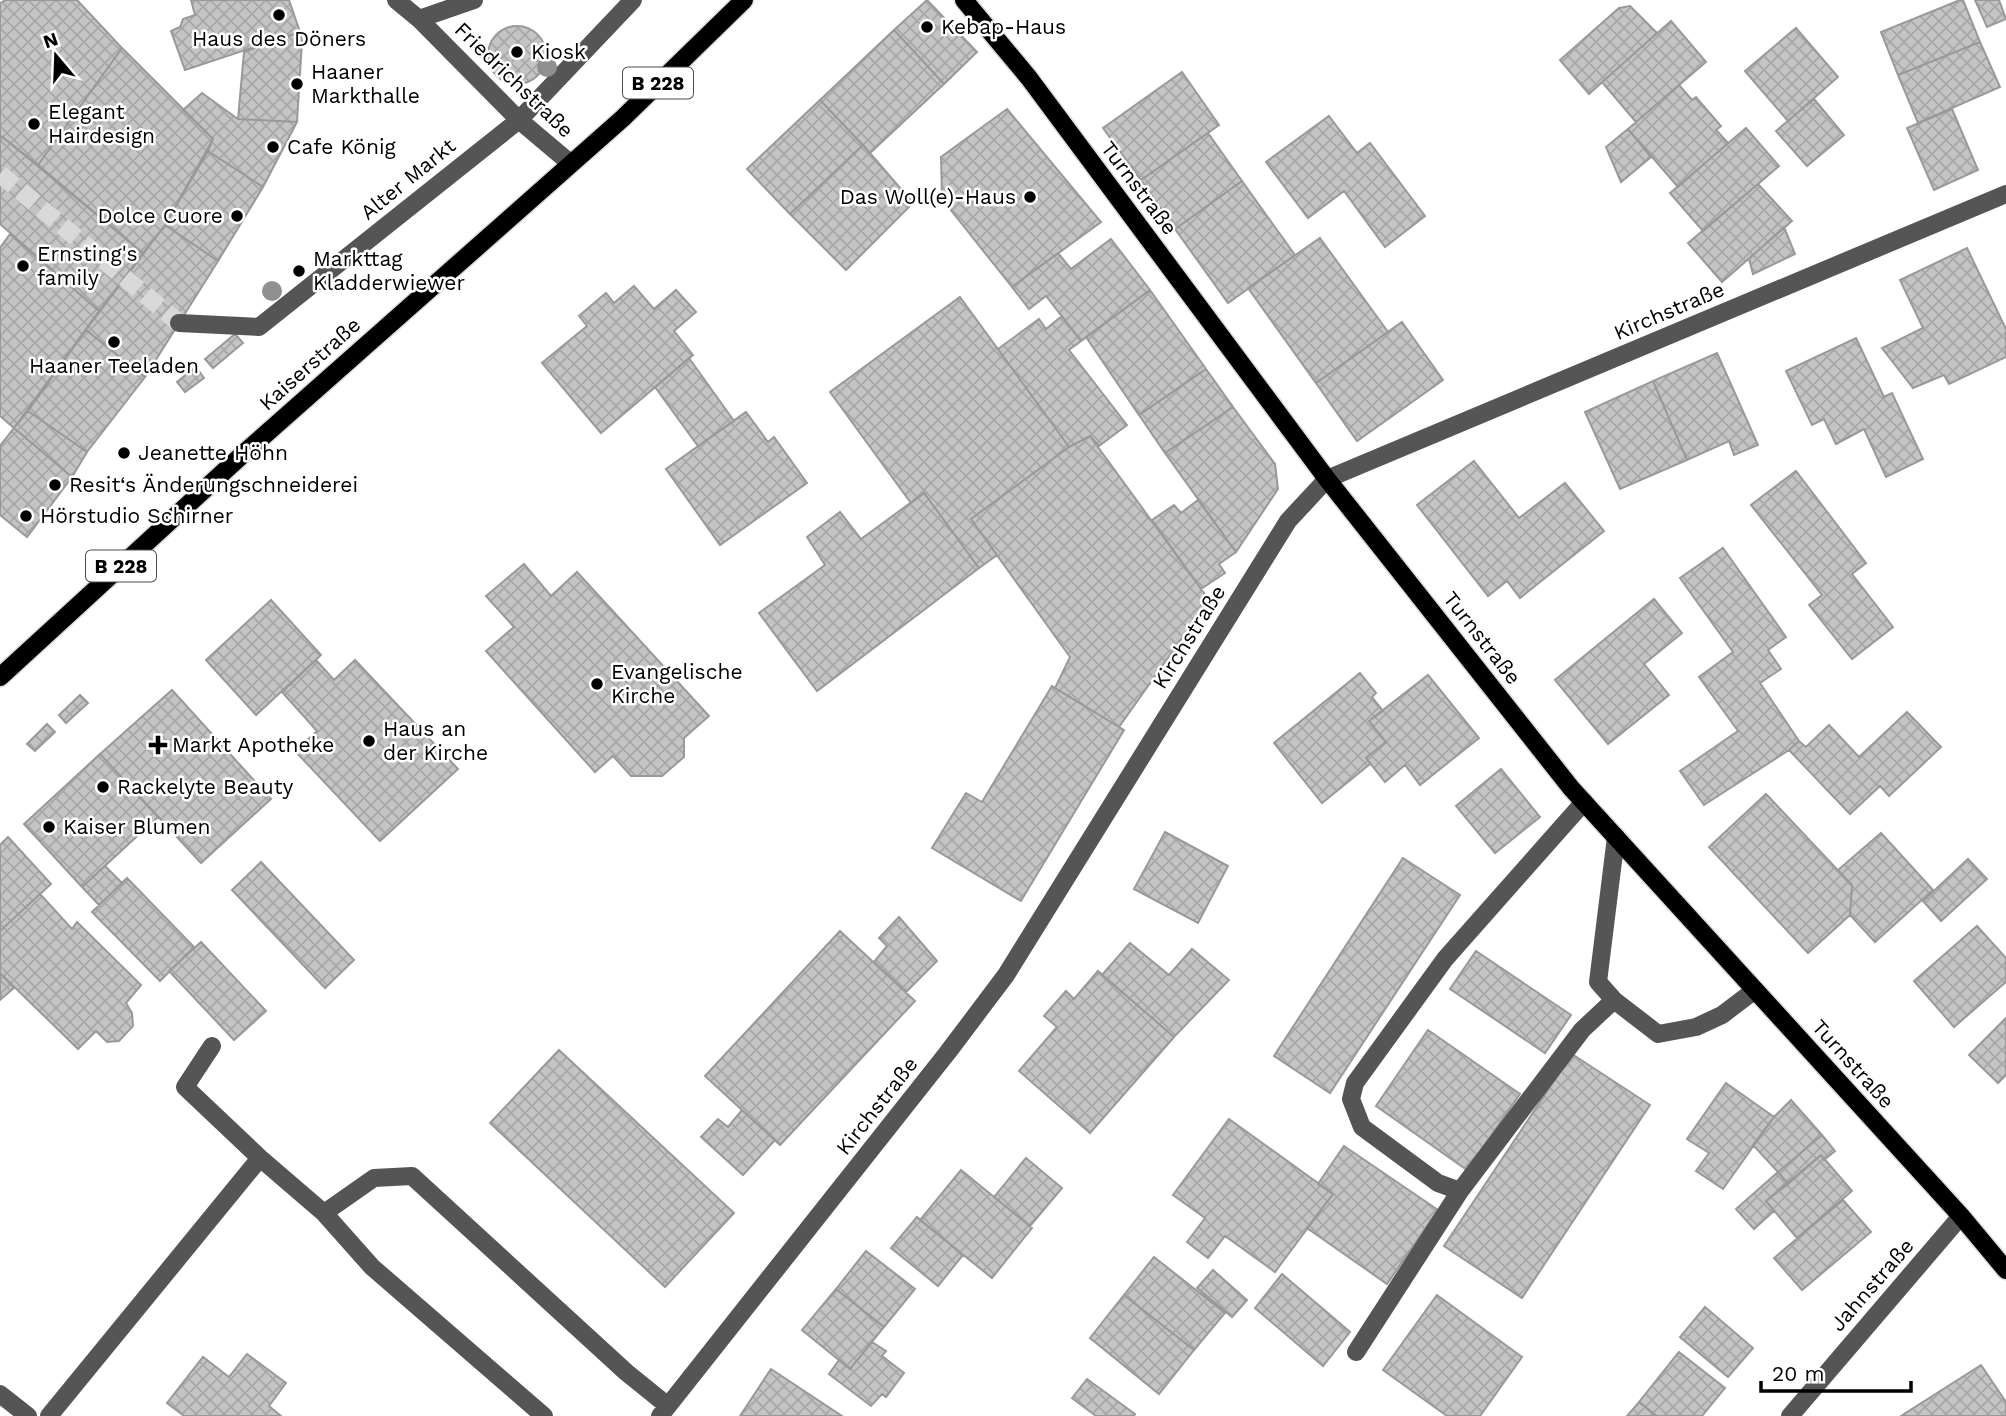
<svg xmlns="http://www.w3.org/2000/svg" width="2006" height="1416" font-family="'Work Sans',sans-serif">
<style>
.building{fill:url(#building-cross-hatch);stroke:#999;stroke-width:2}
.lines{fill:none;stroke-linecap:round;stroke-linejoin:round}
.minor-tunnel{stroke:#d9d9d9;stroke-width:18;stroke-dasharray:18 9;stroke-linecap:butt}
.major-casing{stroke:#dbdbdb;stroke-width:21}
.minor{stroke:#555;stroke-width:18}
.major{stroke:#000;stroke-width:18}
.tree{fill:#8f8f8f}
.poi-dot{fill:#000;stroke:#fff;stroke-width:2.5}
.labels{text-anchor:middle;stroke-width:5;stroke-linejoin:round;paint-order:stroke}
.shield{fill:#fff;stroke:#4c4c4c;stroke-width:2}
.shield-label{font-size:19px;font-weight:bold;fill:#000}
.poi-label{font-size:21px;fill:#000;stroke:#fff;text-anchor:start}
.street-label{font-size:21px;fill:#000;stroke:#fff}
</style>
<defs>
<pattern id="building-cross-hatch" width="8" height="8" patternUnits="userSpaceOnUse" patternTransform="scale(1.75)"><rect width="8" height="8" fill="#c4c4c4"/><path d="M0 0l8 8M0 8l8-8" fill="none" stroke="#a7a7a7"/></pattern>
</defs>
<rect width="100%" height="100%" fill="#fff"/>
<!-- building -->
<path class="building" d="M6,0H77L122,48L38,165L0,135V3Z
M191,0H289L300,32L185,70L171,31L180,27L183,19L195,15Z
M927,0L977,52L944,84L894,30Z
M1960,0H1963L1980,42L1898,75L1881,32Z
M1975,0H1999L2006,19L1987,27Z
M1630,6L1657,33L1589,94L1560,60L1619,8Z
M1671,21L1706,62L1636,122L1602,82Z
M488 55a29 29 0 1 1 58 0a29 29 0 1 1-58 0Z
M1796,28L1838,77L1788,121L1745,71Z
M894,30L944,84L870,153L820,100Z
M300,32L302,41L297,122L238,119L244,52Z
M1980,42L2000,87L1918,123L1898,75Z
M122,48L213,139L165,225L143,253L38,165Z
M1182,72L1219,125L1141,180L1103,128Z
M1679,85L1692,100L1696,97L1721,126L1716,130L1728,143L1678,187L1628,129Z
M202,93L238,119L297,122L263,187L208,151L213,139L183,110Z
M1814,99L1844,135L1807,166L1776,131Z
M820,100L863,145L790,214L747,169Z
M1007,109L1101,222L1012,287L942,199L941,157Z
M1952,109L1978,170L1934,190L1907,128Z
M1329,116L1357,153L1370,143L1425,216L1385,247L1344,191L1308,218L1266,162Z
M1746,128L1779,166L1703,231L1670,193Z
M1628,129L1651,157L1621,182L1606,147Z
M1208,133L1242,181L1175,229L1141,180Z
M0,135L143,253L99,311L0,224Z
M863,145L913,203L846,270L790,214Z
M208,151L263,187L218,261L165,225Z
M1242,181L1295,255L1228,303L1175,229Z
M1758,184L1792,221L1722,282L1688,243Z
M165,225L218,261L145,377L86,330Z
M1784,227L1795,254L1753,274L1749,259Z
M10,234L99,311L14,428L0,416V248Z
M1320,238L1388,332L1316,383L1248,288Z
M1111,239L1150,290L1081,341L1046,296L1029,309L1012,287L1058,253L1071,269Z
M1967,248L2006,329V357L1949,384L1944,375L1913,388L1882,348L1923,328L1900,280Z
M634,286L654,309L676,290L696,312L674,331L693,355L601,433L542,363L587,326L579,316L606,293L614,303Z
M1150,290L1206,369L1139,415L1086,337Z
M960,297L1069,447L971,519L997,555L979,568L924,493L911,503L830,392Z
M1062,316L1081,341L1069,350L1127,425L1099,446L1090,436L1069,447L998,349L1039,319L1046,329Z
M1402,322L1443,380L1357,441L1316,383Z
M86,330L145,377L87,452L28,411Z
M235,334L243,343L213,368L205,359Z
M1856,338L1884,397L1892,393L1923,459L1886,477L1864,429L1836,444L1824,419L1812,425L1786,371Z
M1717,353L1758,445L1734,455L1729,441L1687,460L1653,381Z
M689,358L734,421L698,446L655,387Z
M196,367L204,378L185,392L177,382Z
M1206,369L1233,407L1165,453L1139,415Z
M1653,381L1687,460L1620,489L1585,412Z
M1233,407L1275,464L1278,489L1236,552L1165,453Z
M28,411L87,452L72,477L14,428Z
M746,412L768,442L774,437L807,483L720,545L666,469Z
M14,428L72,477L27,537L0,515V446Z
M1090,436L1209,600L1119,727L1055,688L1070,657L971,519L1069,447Z
M1474,461L1519,518L1565,483L1604,531L1520,598L1507,581L1488,596L1417,505Z
M1796,471L1866,563L1852,574L1893,627L1852,659L1809,605L1822,595L1751,505Z
M924,493L979,568L817,691L759,613L825,565L807,537L840,512L861,539Z
M1198,500L1236,552L1219,564L1225,573L1201,589L1152,520L1174,505L1181,513Z
M1723,548L1786,637L1768,650L1781,669L1760,683L1799,741L1789,750L1704,805L1680,771L1738,731L1699,677L1733,652L1680,578Z
M524,564L551,596L577,572L709,716L684,738V757L662,776H631L613,756L595,772L486,651L514,627L486,596Z
M1654,599L1682,633L1644,664L1669,695L1608,744L1555,680Z
M271,600L321,655L256,715L206,660Z
M316,660L334,680L355,660L458,769L380,841L295,751L317,731L282,692Z
M1360,673L1376,693L1372,697L1383,711L1369,721L1386,742L1366,758L1370,764L1322,803L1274,743Z
M1428,675L1479,738L1420,785L1405,765L1385,782L1366,758L1386,742L1369,721Z
M1052,686L1124,730L1021,901L932,848L966,793L982,802Z
M172,690L271,799L201,863L100,754Z
M80,695L88,703L66,723L59,715Z
M1907,712L1941,747L1889,796L1880,786L1850,814L1789,750L1799,741L1806,747L1829,725L1859,757Z
M47,724L55,732L35,751L27,744Z
M100,754L158,817L82,887L24,824Z
M1501,769L1540,817L1495,853L1456,806Z
M1766,794L1852,885L1850,915L1808,953L1709,847Z
M1165,832L1228,866L1198,923L1134,889Z
M1881,833L1933,890L1875,942L1850,915L1852,885L1838,870Z
M8,837L51,884L0,931V845Z
M1403,858L1460,895L1330,1093L1274,1056Z
M1968,859L1987,879L1941,921L1923,901Z
M261,862L354,960L325,988L232,890Z
M105,866L122,883L99,905L82,887Z
M127,878L194,947L160,981L92,912Z
M40,894L72,929L77,922L141,985L126,1003L132,1013L133,1026L119,1041L107,1042L96,1031L78,1049L0,973V931Z
M899,917L937,961L906,992L874,962L887,946L879,938Z
M1977,926L2006,958V982L1954,1027L1914,981Z
M840,931L915,1001L780,1145L705,1076Z
M201,942L266,1011L234,1040L169,971Z
M1130,943L1169,975L1192,949L1229,980L1174,1037L1102,975Z
M1476,951L1571,1015L1545,1053L1450,989Z
M1098,971L1174,1037L1090,1133L1019,1071L1057,1027L1044,1016L1066,991L1074,999Z
M0,973L14,988L0,1000Z
M2006,1018V1075L1998,1083L1969,1055Z
M1428,1030L1520,1094L1467,1170L1376,1106Z
M559,1050L734,1213L665,1287L490,1123Z
M1572,1054L1650,1105L1522,1298L1444,1246Z
M1726,1083L1774,1117L1723,1189L1696,1171L1709,1153L1687,1139Z
M1791,1100L1822,1135L1778,1172L1753,1145L1774,1117Z
M742,1110L775,1140L743,1175L701,1137L718,1119L728,1127Z
M1229,1119L1333,1194L1275,1272L1225,1236L1208,1258L1187,1242L1205,1218L1173,1195Z
M1822,1135L1835,1151L1824,1160L1821,1155L1788,1184L1778,1172Z
M1344,1146L1438,1210L1387,1284L1307,1228L1333,1194L1318,1184Z
M1821,1155L1852,1191L1797,1238L1766,1201Z
M1026,1158L1062,1188L1030,1226L994,1197Z
M961,1170L1032,1228L992,1278L920,1220Z
M1778,1172L1788,1184L1766,1201L1774,1211L1754,1229L1736,1209Z
M1843,1200L1871,1232L1802,1290L1774,1258Z
M917,1217L963,1255L938,1286L891,1248Z
M866,1251L915,1289L884,1327L836,1289Z
M1154,1257L1225,1313L1194,1350L1124,1295Z
M1213,1270L1247,1300L1232,1317L1197,1288Z
M1282,1274L1350,1332L1323,1366L1255,1308Z
M836,1289L884,1327L850,1369L802,1330Z
M1124,1295L1194,1350L1159,1394L1090,1338Z
M1437,1295L1522,1357L1480,1416H1447L1383,1370Z
M1705,1307L1753,1348L1728,1377L1680,1337Z
M872,1342L886,1351L882,1356L904,1373L886,1397L882,1394L871,1406L829,1374L839,1360L850,1369Z
M1679,1352L1725,1388L1702,1416H1657L1639,1402Z
M247,1354L286,1383L269,1406L281,1416H184L167,1403L203,1357L229,1377Z
M1981,1365L2006,1402V1416H1901Z
M771,1369L842,1416H740Z
M1087,1379L1135,1414L1134,1416H1096L1072,1398Z
M1639,1402L1657,1416H1627Z"/>
<g class="lines">
<!-- minor-tunnel -->
<path class="minor-tunnel" d="M0,174L179,323"/>
<defs>
<path id="major" d="M964,0L1029,78L1327,479L1571,788L1961,1216L2006,1270
M0,677L242,455L623,118L744,0"/>
</defs>
<!-- major casing -->
<use href="#major" class="major-casing"/>
<!-- minor -->
<path class="minor" d="M396,0L419,19L519,120L570,163
M419,19L474,0
M179,323L259,327L519,120L633,0
M1584,802L1445,959L1355,1083L1351,1099L1362,1127L1438,1183L1460,1191L1582,1030L1614,1000L1598,982L1616,837
M1614,1000L1658,1034L1696,1027L1722,1015L1755,990
M212,1046L185,1087L260,1158
M1356,1352L1460,1191
M0,1394L28,1416
M49,1416L260,1158L324,1213
M544,1416L372,1267L324,1213L374,1178L412,1176L626,1372L668,1406
M660,1416L948,1052L1006,975L1288,521L1327,479L2006,194
M1790,1416L1961,1216"/>
<!-- major -->
<use href="#major" class="major"/>
</g>
<!-- trees -->
<g class="tree">
<circle cx="547" cy="67" r="10"/>
<circle cx="272" cy="291" r="10"/>
</g>
<!-- markers -->
<g class="poi-dot">
<circle cx="279" cy="15" r="7"/>
<circle cx="927" cy="27" r="7"/>
<circle cx="517" cy="52" r="7"/>
<circle cx="297" cy="84" r="7"/>
<circle cx="34" cy="124" r="7"/>
<circle cx="273" cy="147" r="7"/>
<circle cx="1030" cy="197" r="7"/>
<circle cx="237" cy="216" r="7"/>
<circle cx="23" cy="266" r="7"/>
<circle cx="299" cy="271" r="7"/>
<circle cx="114" cy="342" r="7"/>
<circle cx="124" cy="453" r="7"/>
<circle cx="55" cy="485" r="7"/>
<circle cx="26" cy="516" r="7"/>
<circle cx="597" cy="684" r="7"/>
<circle cx="369" cy="741" r="7"/>
<path d="M154.5 734.5h7v7h7v7h-7v7h-7v-7h-7v-7h7z"/>
<circle cx="103" cy="787" r="7"/>
<circle cx="49" cy="827" r="7"/>
</g>
<g class="labels">
<!-- shield labels -->
<g class="shield">
<rect x="623" y="67.5" width="70" height="31" rx="5"/>
<rect x="86" y="550.5" width="70" height="31" rx="5"/>
</g>
<g class="shield-label">
<text x="658" y="90">B 228</text>
<text x="121" y="573">B 228</text>
</g>
<!-- poi labels -->
<g class="poi-label">
<text x="941" y="34">Kebap-Haus</text>
<text x="279" y="46" text-anchor="middle">Haus des Döners</text>
<text x="531" y="59">Kiosk</text>
<text x="311" y="79">Haaner<tspan x="311" dy="24">Markthalle</tspan></text>
<text x="48" y="119">Elegant<tspan x="48" dy="24">Hairdesign</tspan></text>
<text x="287" y="154">Cafe König</text>
<text x="1016" y="204" text-anchor="end">Das Woll(e)-Haus</text>
<text x="223" y="223" text-anchor="end">Dolce Cuore</text>
<text x="37" y="261">Ernsting's<tspan x="37" dy="24">family</tspan></text>
<text x="313" y="266">Markttag<tspan x="313" dy="24">Kladderwiewer</tspan></text>
<text x="114" y="373" text-anchor="middle">Haaner Teeladen</text>
<text x="138" y="460">Jeanette Höhn</text>
<text x="69" y="492">Resit‘s Änderungschneiderei</text>
<text x="40" y="523">Hörstudio Schirner</text>
<text x="611" y="679">Evangelische<tspan x="611" dy="24">Kirche</tspan></text>
<text x="383" y="736">Haus an<tspan x="383" dy="24">der Kirche</tspan></text>
<text x="172" y="752">Markt Apotheke</text>
<text x="117" y="794">Rackelyte Beauty</text>
<text x="63" y="834">Kaiser Blumen</text>
</g>
<!-- street labels -->
<g class="street-label">
<text transform="translate(514 80) rotate(44)" y="7">Friedrichstraße</text>
<text transform="translate(408 179) rotate(-39)" y="7">Alter Markt</text>
<text transform="translate(1139 188) rotate(53)" y="7">Turnstraße</text>
<text transform="translate(1669 311) rotate(-23)" y="7">Kirchstraße</text>
<text transform="translate(310 364) rotate(-42)" y="7">Kaiserstraße</text>
<text transform="translate(1189 637) rotate(-58)" y="7">Kirchstraße</text>
<text transform="translate(1482 638) rotate(52)" y="7">Turnstraße</text>
<text transform="translate(1853 1064) rotate(48)" y="7">Turnstraße</text>
<text transform="translate(877 1106) rotate(-52)" y="7">Kirchstraße</text>
<text transform="translate(1872 1285) rotate(-49)" y="7">Jahnstraße</text>
</g>
</g>
<!-- north arrow -->
<g transform="translate(56 56) rotate(341)" stroke="#ffffff" stroke-width="5" paint-order="stroke">
<path d="M0-5L12 26L0 18L-12 26Z" fill="#000000"/>
<text y="-10" font-size="19" font-weight="bold" text-anchor="middle" fill="#000000">N</text>
</g>
<!-- scale -->
<path d="M1761 1381v10h150v-10" fill="none" stroke="#000000" stroke-width="3.5"/>
<text x="1772" y="1381" font-size="21" fill="#000000" stroke="#ffffff" stroke-width="5" paint-order="stroke">20 m</text>
</svg>
